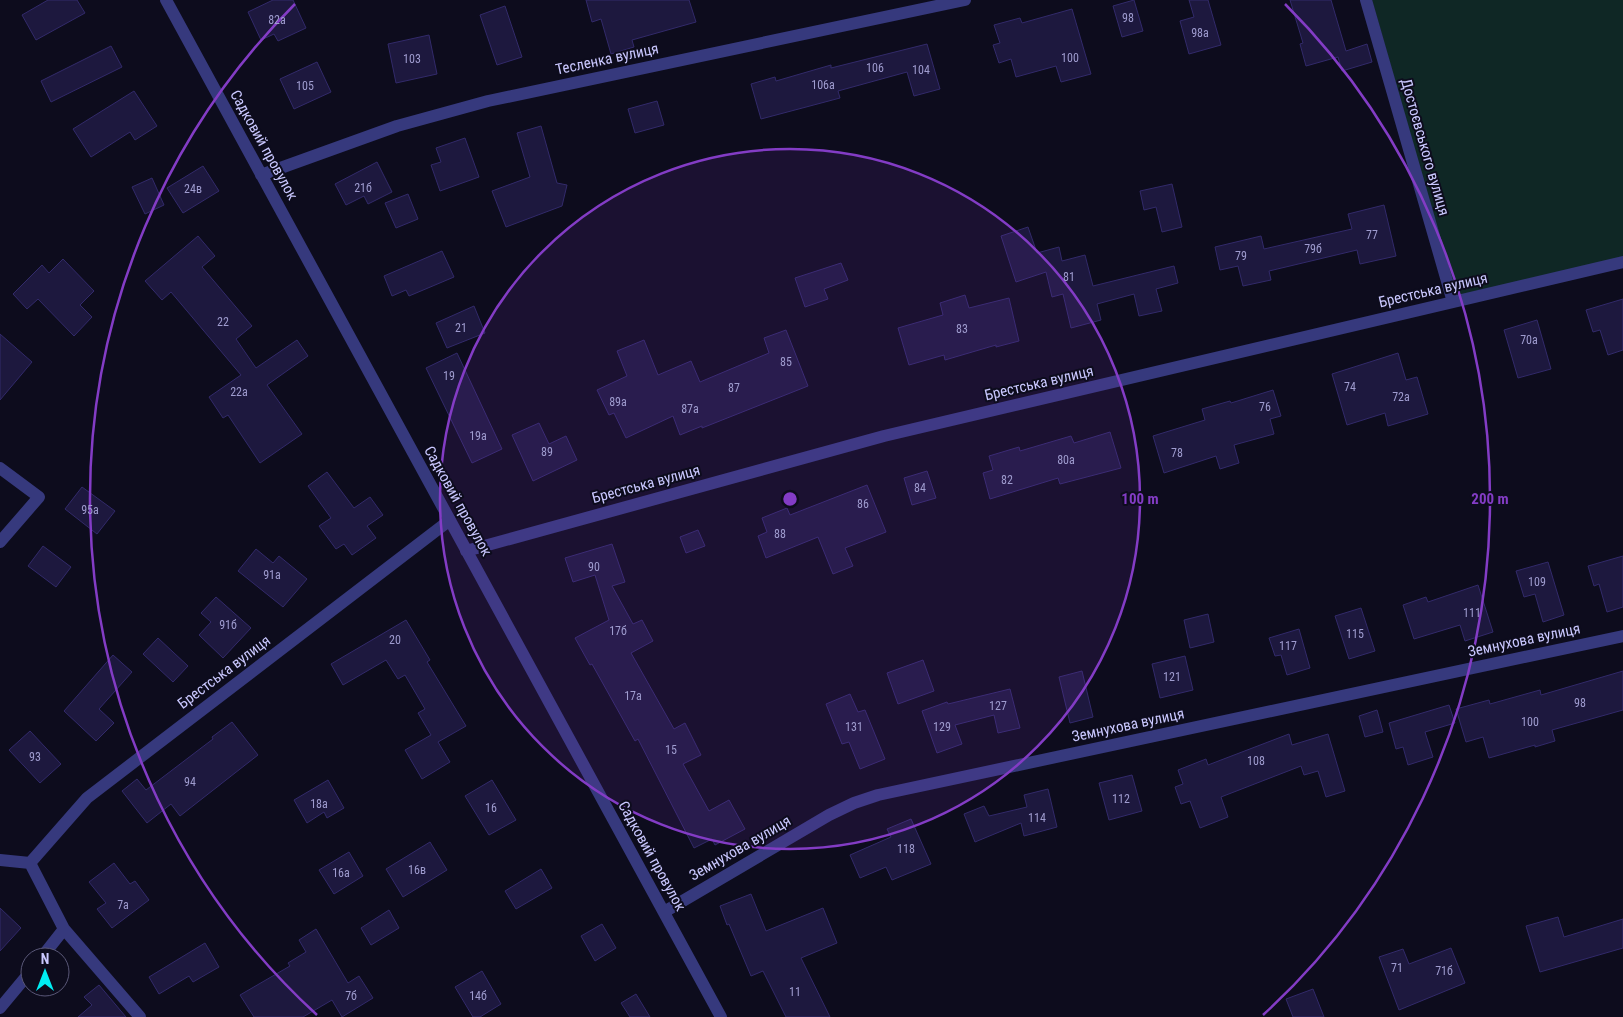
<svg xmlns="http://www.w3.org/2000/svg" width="1623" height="1017" font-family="'Roboto Condensed',sans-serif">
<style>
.green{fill:#0f2725}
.building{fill:#1d183e;stroke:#322a6a}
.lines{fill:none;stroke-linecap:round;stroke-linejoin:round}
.minor{stroke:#36397d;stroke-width:12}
.ring{fill:none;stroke:#833cc5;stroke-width:2.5}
.labels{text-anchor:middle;stroke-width:4;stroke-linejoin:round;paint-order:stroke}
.number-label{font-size:12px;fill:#9f9ccf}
.street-label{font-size:15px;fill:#cac8ff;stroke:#0d0c1d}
.centre{fill:#833cc5;stroke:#0d0c1d;stroke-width:2.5}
.ring-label{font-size:15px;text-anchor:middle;font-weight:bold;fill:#833cc5;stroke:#0d0c1d;stroke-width:4;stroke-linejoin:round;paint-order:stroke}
</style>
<rect width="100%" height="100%" fill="#0d0c1d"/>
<!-- green -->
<path class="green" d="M1372,0H1623V257L1456,296Z"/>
<!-- building -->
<path class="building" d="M48,0H77L85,13L36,40L22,15Z
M273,0H293L306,28L278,41L274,34L261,40L248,12Z
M586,0H689L696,22L632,40L634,47L611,54L601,19L592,22Z
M1134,0L1143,31L1122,37L1113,6Z
M1189,0H1208L1221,45L1189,54L1180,21L1194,17Z
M1290,0H1331L1346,51L1367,44L1372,62L1342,71L1338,57L1306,66L1300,44L1303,43Z
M505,6L522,57L497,65L480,15Z
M1072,9L1091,74L1061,82L1056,66L1016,77L1011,59L999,63L993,45L1000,43L994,25L1020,18L1022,23Z
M429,35L437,74L396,83L388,44Z
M927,44L940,89L914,96L907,72L838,91L840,98L761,119L751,84L775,77L776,81L831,65V68Z
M111,46L122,67L51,102L41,81Z
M317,62L331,92L294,109L280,79Z
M134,91L157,126L135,140L130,132L91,157L73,129Z
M657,101L664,125L635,133L628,109Z
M541,126L557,183L567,185L562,206L506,227L492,191L530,177L517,133Z
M465,138L479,177L440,191L431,165L441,162L436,148Z
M377,162L392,192L368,204L364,196L346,205L335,184Z
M203,166L219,191L183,213L167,188Z
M152,178L164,205L145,214L132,187Z
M1172,184L1182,227L1162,232L1156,207L1144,210L1140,191Z
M408,194L418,219L396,228L385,203Z
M1384,205L1396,256L1360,264L1357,250L1269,271L1271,280L1243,286L1238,266L1220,270L1215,247L1261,236L1264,249L1352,229L1348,214Z
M1028,227L1037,253L1059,247L1062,261L1085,255L1093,286L1174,266L1178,283L1156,289L1162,311L1139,316L1134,294L1097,304L1101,320L1071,328L1063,294L1052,297L1046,272L1016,282L1001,236Z
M198,236L215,256L202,267L252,326L236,339L256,368L297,340L308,356L267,385L302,434L260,463L228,415L223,418L209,397L241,375L171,292L162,300L145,281Z
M442,251L454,277L409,296L406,290L392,296L384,276Z
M63,259L94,291L80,305L92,317L74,336L38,299L27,309L13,294L42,265L49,273Z
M841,263L848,280L824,289L828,299L805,307L795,278Z
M965,295L969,308L1009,298L1019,341L996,347V345L945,360L944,355L909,365L898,328L943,315L940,303Z
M1623,299V350L1608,355L1600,330L1593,332L1586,310Z
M474,306L485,333L447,348L436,323Z
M1537,320L1551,369L1518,378L1504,330Z
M786,330L808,386L702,428V426L680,435L673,416L626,438L614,413L609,415L597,390L627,376L617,351L644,340L658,375L691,361L700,382L769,353L764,338Z
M0,334L32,362L0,400Z
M457,353L502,449L472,463L426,368Z
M1398,353L1406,380L1417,377L1428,414L1388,426L1385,413L1347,425L1332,374Z
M1273,390L1281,416L1270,419L1274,434L1234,445L1239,463L1220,469L1216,456L1164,473L1153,436L1205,420L1202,409L1230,401L1231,403Z
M539,423L549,444L566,436L577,460L533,481L512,435Z
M1110,432L1121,468L1060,484L1058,478L990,499L983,473L993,470L989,456L1019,447L1020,451L1071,436L1074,443Z
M927,471L936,498L912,505L904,478Z
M327,472L354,508L370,497L383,515L367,526L376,538L352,555L344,544L336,549L319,526L331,518L308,486Z
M867,485L886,532L845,548L853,566L833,574L818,537L766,558L758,536L767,532L762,518L787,508L790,515Z
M82,487L115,511L97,534L65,509Z
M698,530L705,546L686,553L680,537Z
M612,544L625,582L612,586L633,624L642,620L653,641L631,653L674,729L685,723L701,755L683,764L709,811L729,800L745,829L715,845L712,839L694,848L638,739L635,741L592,664L590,665L575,638L609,620L595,575L573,582L565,558Z
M43,546L71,567L56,587L28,566Z
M256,549L273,563L279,556L307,579L283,607L238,571Z
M1623,556V607L1607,612L1599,584L1594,586L1588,566Z
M1548,562L1564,615L1543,622L1535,594L1524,597L1516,571Z
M1478,585L1493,632L1465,641L1460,625L1414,639L1403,605L1426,597L1428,602Z
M216,597L251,628L223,658L199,635L211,622L201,613Z
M1361,608L1375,651L1349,659L1335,616Z
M1208,614L1214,642L1190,648L1184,620Z
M406,620L430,660L427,662L466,726L438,742L450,762L422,779L405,750L431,735L418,713L425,709L405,675L398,679L386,660L343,685L331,664Z
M1299,629L1310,668L1287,675L1281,655L1275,656L1269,638Z
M158,638L188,666L173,682L143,654Z
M113,655L132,672L99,709L114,723L96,741L64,711Z
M1185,656L1193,690L1160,698L1152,664Z
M923,660L934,691L898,704L887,673Z
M1082,671L1093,717L1070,723L1059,677Z
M1623,671V710L1552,730L1555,741L1535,747V745L1489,758L1483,737L1466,742L1456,709L1489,700L1490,704L1540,690L1541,695Z
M1010,689L1020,728L998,733L994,715L955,725L962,744L937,753L922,711L947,702L948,704Z
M850,694L858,712L865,710L885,759L860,769L849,742L842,744L826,704Z
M1449,705L1455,723L1425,732L1433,757L1408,765L1403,747L1396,749L1389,723Z
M1377,710L1383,732L1365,737L1359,716Z
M232,722L258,755L180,816L171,804L147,823L122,791L137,779L146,790L213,739L212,737Z
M30,731L61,764L40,783L9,750Z
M1289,734L1292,745L1328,734L1345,791L1326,797L1318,771L1304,775L1301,766L1221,797L1228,817L1200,828L1190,801L1181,804L1175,787L1183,784L1178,770L1206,759L1208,765Z
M1132,775L1142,811L1109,820L1099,783Z
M328,780L344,808L327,818L324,812L307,823L294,800Z
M492,780L516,820L489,835L465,796Z
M1048,789L1057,827L1024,836L1021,823L975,842L964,814L984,806L989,816L1027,807L1024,795Z
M911,819L931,864L892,880L886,867L860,878L850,855L891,837L887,829Z
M430,842L447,870L403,897L386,869Z
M349,852L363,876L334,894L319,870Z
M114,863L130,884L135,881L149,900L112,928L97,909L106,903L89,882Z
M541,869L552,888L516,909L505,891Z
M751,894L766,931L823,908L837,943L801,958L830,1017H786L763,971L751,976L729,924L727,925L720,906Z
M0,908L21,928L0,951Z
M389,910L399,928L371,945L361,928Z
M1558,917L1564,937L1623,919V948L1540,972L1526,926Z
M602,924L616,948L595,961L581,936Z
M316,929L348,983L359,976L373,998L342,1017L332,1000L303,1017H254L240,995L290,966L288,963L306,952L299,940Z
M205,943L219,967L193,982L189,976L159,994L149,977Z
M1451,948L1465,983L1399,1010L1379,957L1403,949L1409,964Z
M482,971L501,1004L480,1017H473L455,987Z
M99,985L126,1017H78L92,1005L84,997Z
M1313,989L1324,1017H1293L1286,999Z
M636,994L650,1017H630L621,1003Z"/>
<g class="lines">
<!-- minor -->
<path class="minor" d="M166,0L721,1017
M1366,0L1453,302
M261,175L397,126L488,101L965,0
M0,468L39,497L0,542
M466,551L884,436L1623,262
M0,860L30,863
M30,863L87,798L450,520
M30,863L64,929L140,1017
M664,912L829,815L854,803L878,795L1623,636
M42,957L64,929
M0,1008L30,972"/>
</g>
<!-- distance rings -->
<circle cx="790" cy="499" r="350" fill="#833cc5" fill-opacity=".12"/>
<g class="ring">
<circle cx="790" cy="499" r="350"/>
<path d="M317 1015A700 700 0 0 1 295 4M1285 4A700 700 0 0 1 1263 1015"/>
</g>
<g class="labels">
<!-- number labels -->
<g class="number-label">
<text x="1128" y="22">98</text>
<text x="277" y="24">82а</text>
<text x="1200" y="37">98а</text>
<text x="1070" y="62">100</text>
<text x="412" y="63">103</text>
<text x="875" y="72">106</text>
<text x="921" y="74">104</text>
<text x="823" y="89">106а</text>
<text x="305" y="90">105</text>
<text x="363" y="192">21б</text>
<text x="193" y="193">24в</text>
<text x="1372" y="239">77</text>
<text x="1313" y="253">79б</text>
<text x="1241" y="260">79</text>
<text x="1069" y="281">81</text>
<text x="223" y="326">22</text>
<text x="461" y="332">21</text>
<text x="962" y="333">83</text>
<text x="1529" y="344">70а</text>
<text x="786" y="366">85</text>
<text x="449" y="380">19</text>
<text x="1350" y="391">74</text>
<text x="734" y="392">87</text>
<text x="239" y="396">22а</text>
<text x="1401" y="401">72а</text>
<text x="618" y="406">89а</text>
<text x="1265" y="411">76</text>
<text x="690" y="413">87а</text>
<text x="478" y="440">19а</text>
<text x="547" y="456">89</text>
<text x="1177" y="457">78</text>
<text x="1066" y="464">80а</text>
<text x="1007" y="484">82</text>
<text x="920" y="492">84</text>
<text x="863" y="508">86</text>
<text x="90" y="514">95а</text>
<text x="780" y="538">88</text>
<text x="594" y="571">90</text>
<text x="272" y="579">91а</text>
<text x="1537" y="586">109</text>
<text x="1472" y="617">111</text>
<text x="228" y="629">91б</text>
<text x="618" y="635">17б</text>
<text x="1355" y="638">115</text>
<text x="395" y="644">20</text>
<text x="1288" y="650">117</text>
<text x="1172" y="681">121</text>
<text x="633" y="700">17а</text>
<text x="1580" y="707">98</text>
<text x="998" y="710">127</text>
<text x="1530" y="726">100</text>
<text x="854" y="731">131</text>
<text x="942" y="731">129</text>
<text x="671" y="754">15</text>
<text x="35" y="761">93</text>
<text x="1256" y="765">108</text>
<text x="190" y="786">94</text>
<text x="1121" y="803">112</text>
<text x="319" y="808">18а</text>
<text x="491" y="812">16</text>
<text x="1037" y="822">114</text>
<text x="906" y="853">118</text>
<text x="417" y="874">16в</text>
<text x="341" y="877">16а</text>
<text x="123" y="909">7а</text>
<text x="1397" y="972">71</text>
<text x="1444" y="975">71б</text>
<text x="795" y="996">11</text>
<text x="351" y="1000">7б</text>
<text x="478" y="1000">14б</text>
</g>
<!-- street labels -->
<g class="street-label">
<text transform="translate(607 59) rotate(-12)" y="5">Тесленка вулиця</text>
<text transform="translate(264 145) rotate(61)" y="5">Садковий провулок</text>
<text transform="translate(1425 147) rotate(74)" y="5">Достоєвського вулиця</text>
<text transform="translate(1433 290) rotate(-13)" y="5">Брестська вулиця</text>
<text transform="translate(1039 383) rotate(-13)" y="5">Брестська вулиця</text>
<text transform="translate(646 484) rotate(-15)" y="5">Брестська вулиця</text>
<text transform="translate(458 501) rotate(61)" y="5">Садковий провулок</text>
<text transform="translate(1524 640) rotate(-12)" y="5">Земнухова вулиця</text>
<text transform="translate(224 672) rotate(-37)" y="5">Брестська вулиця</text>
<text transform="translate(1128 725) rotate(-12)" y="5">Земнухова вулиця</text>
<text transform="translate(740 848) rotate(-30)" y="5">Земнухова вулиця</text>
<text transform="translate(652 856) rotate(61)" y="5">Садковий провулок</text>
</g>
</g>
<circle cx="790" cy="499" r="8" class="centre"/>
<g class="ring-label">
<text x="1140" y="504">100 m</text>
<text x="1490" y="504">200 m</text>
</g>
<!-- north arrow -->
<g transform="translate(45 972)"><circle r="24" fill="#0d0c1d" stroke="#595777"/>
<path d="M0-4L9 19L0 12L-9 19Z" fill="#00edf3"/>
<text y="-8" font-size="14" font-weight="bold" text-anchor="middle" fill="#cac8ff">N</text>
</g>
</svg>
